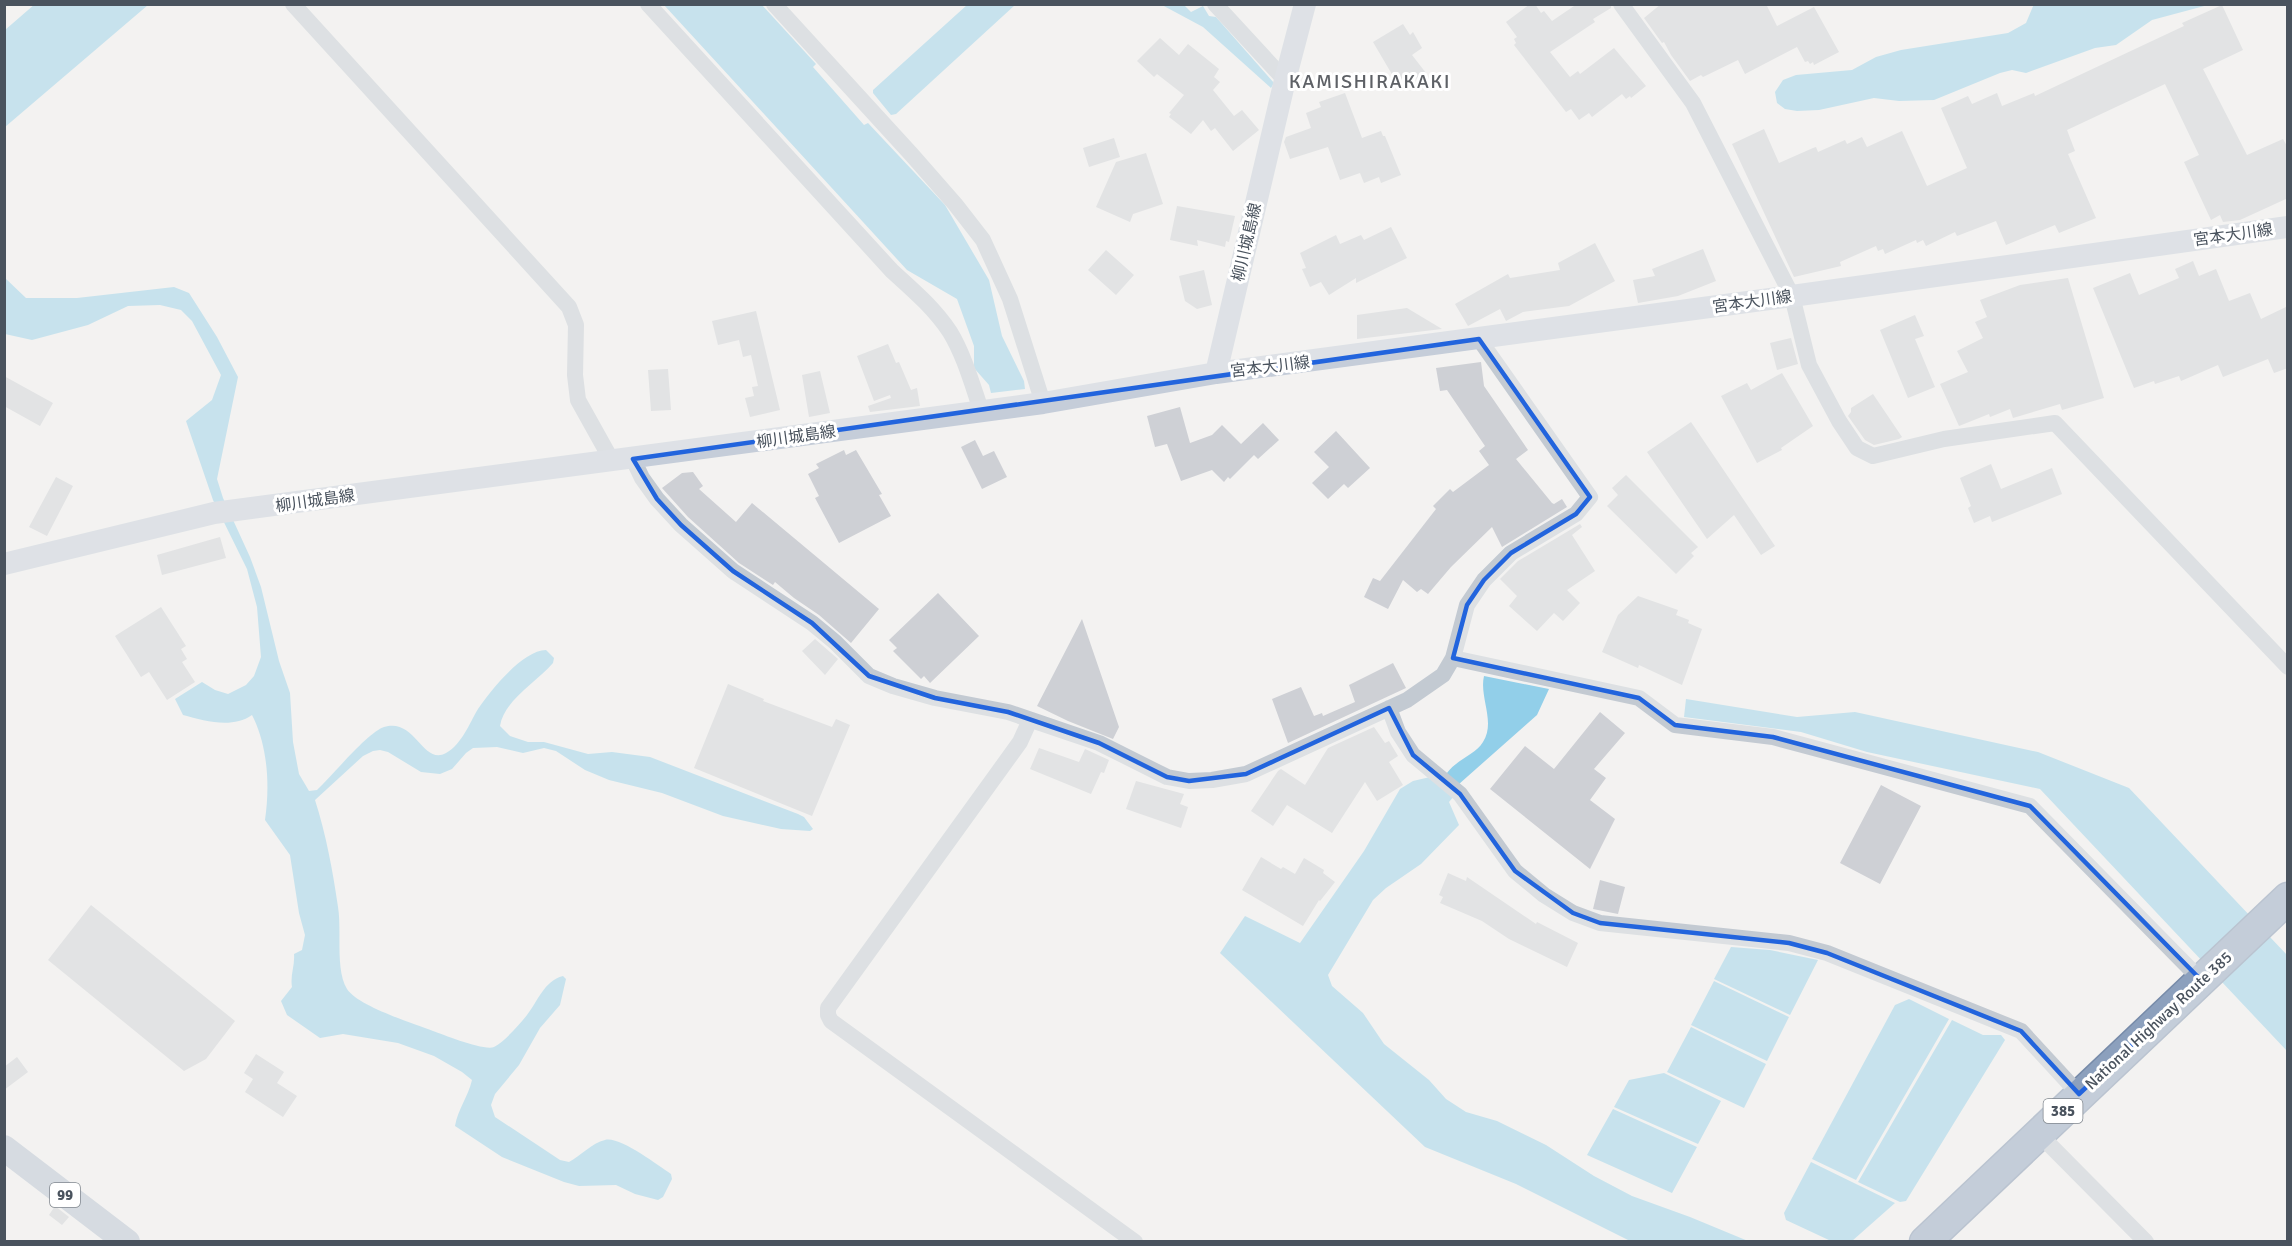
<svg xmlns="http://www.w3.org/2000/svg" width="2292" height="1246" font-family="Signika,'Noto Sans JP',sans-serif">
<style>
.water{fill:#92cfe9}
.building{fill:#ced0d5}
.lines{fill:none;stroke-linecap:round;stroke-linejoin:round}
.highway-casing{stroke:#778ba9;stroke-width:33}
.street{stroke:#c3cad2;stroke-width:16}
.secondary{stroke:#c5cdd9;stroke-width:22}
.primary{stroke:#b3bece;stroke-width:26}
.highway{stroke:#8ca0bd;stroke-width:30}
.marked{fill:none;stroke:#2264dd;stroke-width:4.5;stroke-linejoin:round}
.labels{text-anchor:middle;stroke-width:6;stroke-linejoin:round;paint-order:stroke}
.shield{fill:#fff;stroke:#80878e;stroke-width:1.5}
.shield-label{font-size:15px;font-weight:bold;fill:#4a535e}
.street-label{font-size:16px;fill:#4a535e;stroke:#fff}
.quarter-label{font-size:20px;letter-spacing:1.5px;fill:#5e6166;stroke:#fff}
</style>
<rect width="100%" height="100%" fill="#f3f2f1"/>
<!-- water -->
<path class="water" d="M35,4L148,5L5,127V30Z
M2034,4L2208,5L2152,20L2116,45L2095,48L2026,73L2012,70L2000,73L1934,100L1899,101L1874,98L1819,110L1797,111L1785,109L1777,103L1775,92L1783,80L1796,75L1852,70L1876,57L1901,50L2008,33L2026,23Z
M664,5H762L816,64L813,67L864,125L868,123L945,205L989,280L1002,336L1024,381L1025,389L991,393L989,385L974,368V346L957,299L907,270Z
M967,5H1015L896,114L891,115L873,93V90Z
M1162,5H1184L1191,12L1203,6L1209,16L1216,17L1274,83L1271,88L1203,27Z
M4,277L26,298H77L174,287L189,293L217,337L238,377L217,479L223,498L250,557L261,587L279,661L290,693L293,742L299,774L309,791L317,790C332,776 368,732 384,727C415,717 423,766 446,753C462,744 469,724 478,709C490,691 523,650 546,650L554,658L553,663C537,682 504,700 500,726L510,736L528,742H544L588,754L612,752L650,757L798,814L804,817L813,829L810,831L781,829L723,816L662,793L609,780L585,770L556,751L544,748L523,753L497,747L473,748L466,753L452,769L440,774L421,772L388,752L380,750L373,751L363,756L315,800C326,834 333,872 338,907C342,931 335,969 347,989C358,1006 412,1023 433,1031C444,1035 484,1051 494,1047C505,1041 519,1025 527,1015C538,1001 544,981 563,976L566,979L560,1005L540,1028L519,1065L495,1094L491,1105L495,1117L560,1160L569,1162C580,1156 592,1143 605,1140C620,1136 657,1165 671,1174L672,1179L663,1197L658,1200L635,1194L616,1185L579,1186L564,1182L502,1157L455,1126C458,1109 468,1097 472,1080L462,1072L434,1056L398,1043L343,1034L320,1038L287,1015L281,1001L292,987C290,975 295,966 294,954L302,950L305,935L299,913L290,855L265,820C270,786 268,746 252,715C232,729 205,721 183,715L175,699L202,682L215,690L228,694L246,685L254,676L261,657L257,607L247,569L213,500L186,421L212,400L221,375L192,321L181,310L160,305L128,306L88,325L32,340L5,334Z
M1484,676L1549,689L1537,715L1450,792L1454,796L1449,802L1459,825L1421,864L1386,888L1373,900L1328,975L1332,986L1363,1013L1384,1044L1429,1080L1446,1099L1466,1112L1497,1121L1546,1145L1594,1176L1632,1196L1690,1217L1748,1241H1630L1516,1184L1425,1147L1220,953L1245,916L1300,943L1364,851L1400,789L1413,781L1447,773C1456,760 1475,755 1483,742C1496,722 1479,697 1484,676Z
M1686,699L1797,717L1855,712L2038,752L2129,788L2287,955V1051L2040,789L1867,752L1801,732L1684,717Z
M1731,947L1770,950L1818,960L1790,1015L1714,979Z
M1714,981L1789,1017L1767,1061L1691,1025Z
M1909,999L1949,1019L1856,1180L1812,1159L1895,1005Z
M1952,1020L1983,1035H2001L2005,1040L1906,1201L1900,1202L1858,1182Z
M1691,1027L1766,1064L1744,1108L1667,1072Z
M1664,1073L1721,1101L1698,1144L1614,1107L1629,1080Z
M1613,1109L1697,1147L1672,1193L1587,1155Z
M1811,1162L1895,1203L1852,1241H1831L1786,1220L1784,1213Z"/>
<!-- building -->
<path class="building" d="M1530,4H1535L1541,13L1544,11L1552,21L1577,4H1611V8L1593,19L1595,22L1550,52L1570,77L1578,71L1580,74L1614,48L1646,86L1631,98L1630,96L1626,99L1622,94L1592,117L1589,113L1579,120L1571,109L1566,112L1514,45L1516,43L1514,39L1517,37L1506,22Z
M1661,4H1766L1777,26L1814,7L1839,52L1814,65L1813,62L1810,64L1808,61L1805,62L1797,47L1745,74L1738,60L1703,77L1701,75L1690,81L1671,55L1664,42L1662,43L1644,18Z
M2222,5L2243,50L2203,69L2247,155L2283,139L2288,148V198L2240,220L2223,222L2220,215L2211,220L2184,162L2199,155L2165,84L2067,130L2075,151L2068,154L2096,218L2059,233L2055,225L2006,245L1996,221L1957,236L1955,232L1926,246L1923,240L1917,243L1916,240L1885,254L1883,249L1878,251L1876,246L1840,262L1841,266L1794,277L1732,144L1764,129L1779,163L1813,148L1816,147L1818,152L1845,140L1847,144L1862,137L1867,147L1902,131L1927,186L1967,168L1941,108L1968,96L1972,104L1997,93L2002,106L2034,93L2035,96L2184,26L2182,23Z
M1403,24L1410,35L1413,32L1422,48L1412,55L1426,73L1400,88L1373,42Z
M1160,38L1179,55L1188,44L1219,69L1214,77L1220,82L1213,90L1234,116L1242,110L1259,130L1233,151L1215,128L1211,131L1203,120L1191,134L1169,117L1171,114L1169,113L1184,95L1157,74L1154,77L1137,61Z
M1345,93L1362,138L1381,131L1383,136H1385L1401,175L1381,183L1379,177L1364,183L1360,173L1340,180L1328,147L1290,159L1284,142L1286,137L1311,128L1306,113L1321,107L1319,102Z
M1114,138L1120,157L1089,167L1083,148Z
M1146,153L1163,204L1133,214L1130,222L1096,207L1116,162Z
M1177,206L1235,216L1229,242L1226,241L1225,247L1197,240L1198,246L1170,240Z
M1391,227L1407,258L1356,283V278L1329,295L1321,282L1310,287L1302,269L1306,268L1300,253L1336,235L1340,244L1361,235L1364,240Z
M1595,243L1615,281L1569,306L1523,312L1506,321L1500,309L1468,326L1455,304L1508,274L1510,278L1560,270L1558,263Z
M1703,249L1716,281L1678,296L1638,303L1633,280L1655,276L1652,269Z
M1106,250L1134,275L1116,295L1088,270Z
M2193,261L2199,276L2216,269L2229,301L2250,293L2261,319L2288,306V368L2274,373L2268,359L2223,377L2218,365L2181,381L2179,376L2155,384L2154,381L2134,388L2093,288L2130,273L2139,295L2179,278L2175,269Z
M1204,270L1212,305L1197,309L1185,301L1179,276Z
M2068,278L2104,398L2062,410L2060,404L2013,418L2010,409L1990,417L1989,414L1959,426L1940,384L1968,372L1957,351L1983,338L1975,322L1987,317L1980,300L2020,285Z
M1407,308L1442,329L1357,339V315Z
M756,311L780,410L750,417L745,398L754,396L752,387L758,386L751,355L743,357L739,340L718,345L712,321Z
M1915,315L1924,336L1915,339L1935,387L1908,398L1880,330Z
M1791,338L1798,364L1777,370L1770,343Z
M888,344L896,363L899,362L911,390L917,388L920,406L870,412L868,406L891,398L890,395L874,401L857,356Z
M1481,362L1484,386L1528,450L1516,459L1552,503L1554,504L1562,499L1567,507L1502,547L1492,527L1451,567L1428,594L1421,589L1417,592L1403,580L1388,609L1364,597L1373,578L1380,581L1436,509L1433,506L1450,489L1453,492L1489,465L1479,451L1485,446L1447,390L1440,391L1436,368Z
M668,369L671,410L651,411L648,370Z
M820,371L830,413L809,417L802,375Z
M1782,373L1813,426L1781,448L1782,450L1757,463L1721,396L1747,383L1751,390Z
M4,376L53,403L40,426L4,406Z
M1873,394L1902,437L1899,439L1874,445L1865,440L1848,416L1851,412V408Z
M1180,407L1190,443L1212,435L1222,425L1241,444L1263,423L1279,440L1258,459L1254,455L1230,479L1228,477L1224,482L1212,470L1181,481L1167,444L1155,447L1147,416Z
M1691,422L1775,546L1761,555L1734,515L1707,539L1647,452Z
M1336,431L1370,468L1348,488L1344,484L1328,499L1312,483L1329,467L1314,452Z
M975,440L983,456L994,451L1007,477L982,489L961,447Z
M844,450L846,455L856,450L882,494L879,495L891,516L839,543L815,498L819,496L808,474L819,468L816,464Z
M1991,464L2001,489L2052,468L2062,494L1992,522L1990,516L1974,523L1968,508L1971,506L1960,478Z
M693,472L703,486L699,489L736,522L752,503L879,609L851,643L819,615L794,598L775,582L773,585L739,563L688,517L662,488L682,473Z
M1626,475L1698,547L1691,553L1694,556L1676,574L1607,506L1618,495L1612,488Z
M56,477L73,486L47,536L29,527Z
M1580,524L1582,527L1572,535L1595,571L1567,590L1580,603L1563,621L1554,613L1537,631L1509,606L1517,596L1500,579L1518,561Z
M220,537L226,558L162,575L157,555Z
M938,593L979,636L930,683L924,676L921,679L893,651L897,648L889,640Z
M1638,596L1678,610L1676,615L1689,620L1688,623L1702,629L1682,685L1639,665L1638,668L1602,652L1618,615Z
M161,607L186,646L181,649L187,659L182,662L195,682L167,700L149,672L141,677L115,636Z
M1082,619L1119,727L1113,739L1068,721L1037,706Z
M815,639L838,659L825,675L802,651Z
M1393,663L1406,688L1288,743L1272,699L1301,687L1314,716L1322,713L1323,716L1355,702L1349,685Z
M728,684L764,699L763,701L832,727L836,719L850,725L812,816L694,768Z
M1600,712L1625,733L1594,769L1606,778L1590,800L1615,819L1590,869L1490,789L1525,746L1554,769Z
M1374,727L1385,743L1389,741L1398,756L1389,762L1403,785L1377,801L1365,782L1332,833L1287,805L1273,826L1251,811L1278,771L1281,769L1305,785L1328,748Z
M1039,748L1079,762L1085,749L1109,760L1104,773L1101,772L1091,794L1030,769Z
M1136,781L1184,794L1180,804L1188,807L1181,828L1126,809Z
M1881,785L1921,806L1880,884L1840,863Z
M1261,857L1281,869L1283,867L1295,874L1304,858L1324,870L1323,873L1335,882L1320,901L1319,900L1303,926L1242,890Z
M1448,873L1466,881L1467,877L1536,924L1537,922L1578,943L1567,967L1509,939L1482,921L1440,903L1443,897L1439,895Z
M1600,880L1625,887L1618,914L1593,909Z
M91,905L235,1021L206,1059L184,1071L48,960Z
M256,1054L284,1072L277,1083L297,1096L283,1117L245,1092L253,1079L244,1073Z
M17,1057L28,1072L4,1090V1067Z
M55,1206L69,1217L62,1225L49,1215Z"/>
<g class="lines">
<defs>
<path id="highway" d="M1925,1242L2288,898"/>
</defs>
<!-- highway casing -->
<use href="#highway" class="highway-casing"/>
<!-- street -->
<path class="street" d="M293,4L569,307L576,325L575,375L578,400L612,461
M648,4L892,271C913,290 934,308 950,332C964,355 972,384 981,410
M774,4L912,155L955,204L983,240L1010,299L1043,403
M1215,4L1285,80
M1621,4L1693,103L1792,296L1809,365L1839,421L1857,448L1873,456L1944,439L2055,423L2288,667
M633,459L642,478L657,499L681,525L733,571L812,623L835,642L869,676L893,686L935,698L1008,712L1099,743L1167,777L1189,781L1212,780L1246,774L1407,700L1443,675L1453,658L1467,605L1484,580L1511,553L1576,514L1590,497L1479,339
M1453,658L1639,698L1675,725L1773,737L2030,806L2201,980
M1389,708L1398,732L1413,755L1460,794L1515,871L1544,895L1573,913L1600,923L1789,943L1827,953L2021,1031L2079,1094
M1030,720L1020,742L828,1008V1015L831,1021L1135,1242
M2040,1135L2146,1242"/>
<!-- secondary -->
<path class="secondary" d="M1216,373L1285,80L1305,4
M4,564L214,513L1043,403L1216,373L1792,296L2288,227"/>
<!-- primary -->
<path class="primary" d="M4,1148L127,1242"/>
<!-- highway -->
<use href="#highway" class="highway"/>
</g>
<!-- marked area -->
<path d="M0 0H2292V1246H0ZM1479,339L1590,497L1576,514L1511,553L1484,580L1467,605L1453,658L1639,698L1675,725L1773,737L2030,806L2201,980L2079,1094L2021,1031L1827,953L1789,943L1600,923L1573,913L1515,871L1460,794L1413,755L1389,708L1246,774L1189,781L1167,777L1099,743L1008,712L935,698L869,676L812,623L733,571L681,525L657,499L633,459Z" fill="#f3f2f1" fill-opacity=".55" fill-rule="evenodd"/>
<path class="marked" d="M1479,339L1590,497L1576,514L1511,553L1484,580L1467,605L1453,658L1639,698L1675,725L1773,737L2030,806L2201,980L2079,1094L2021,1031L1827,953L1789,943L1600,923L1573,913L1515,871L1460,794L1413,755L1389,708L1246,774L1189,781L1167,777L1099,743L1008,712L935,698L869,676L812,623L733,571L681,525L657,499L633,459Z"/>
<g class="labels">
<!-- shield labels -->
<g class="shield">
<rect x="2043.5" y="1099" width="39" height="24" rx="4.5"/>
<rect x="50" y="1183" width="30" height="24" rx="4.5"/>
</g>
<g class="shield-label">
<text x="2063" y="1116">385</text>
<text x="65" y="1200">99</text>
</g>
<!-- street labels -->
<g class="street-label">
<text transform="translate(2233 234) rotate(-8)" y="6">宮本大川線</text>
<text transform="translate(1246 242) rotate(-77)" y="6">柳川城島線</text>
<text transform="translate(1752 301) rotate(-8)" y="6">宮本大川線</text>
<text transform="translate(1270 366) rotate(-7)" y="6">宮本大川線</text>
<text transform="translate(796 436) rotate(-8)" y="6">柳川城島線</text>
<text transform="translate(315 500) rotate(-8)" y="6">柳川城島線</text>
<text transform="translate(2158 1020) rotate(-43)" y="6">National Highway Route 385</text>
</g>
<!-- quarter labels -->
<g class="quarter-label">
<text x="1370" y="88">KAMISHIRAKAKI</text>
</g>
</g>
<!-- border -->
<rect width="2292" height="1246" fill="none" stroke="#4a535e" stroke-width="12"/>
</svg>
